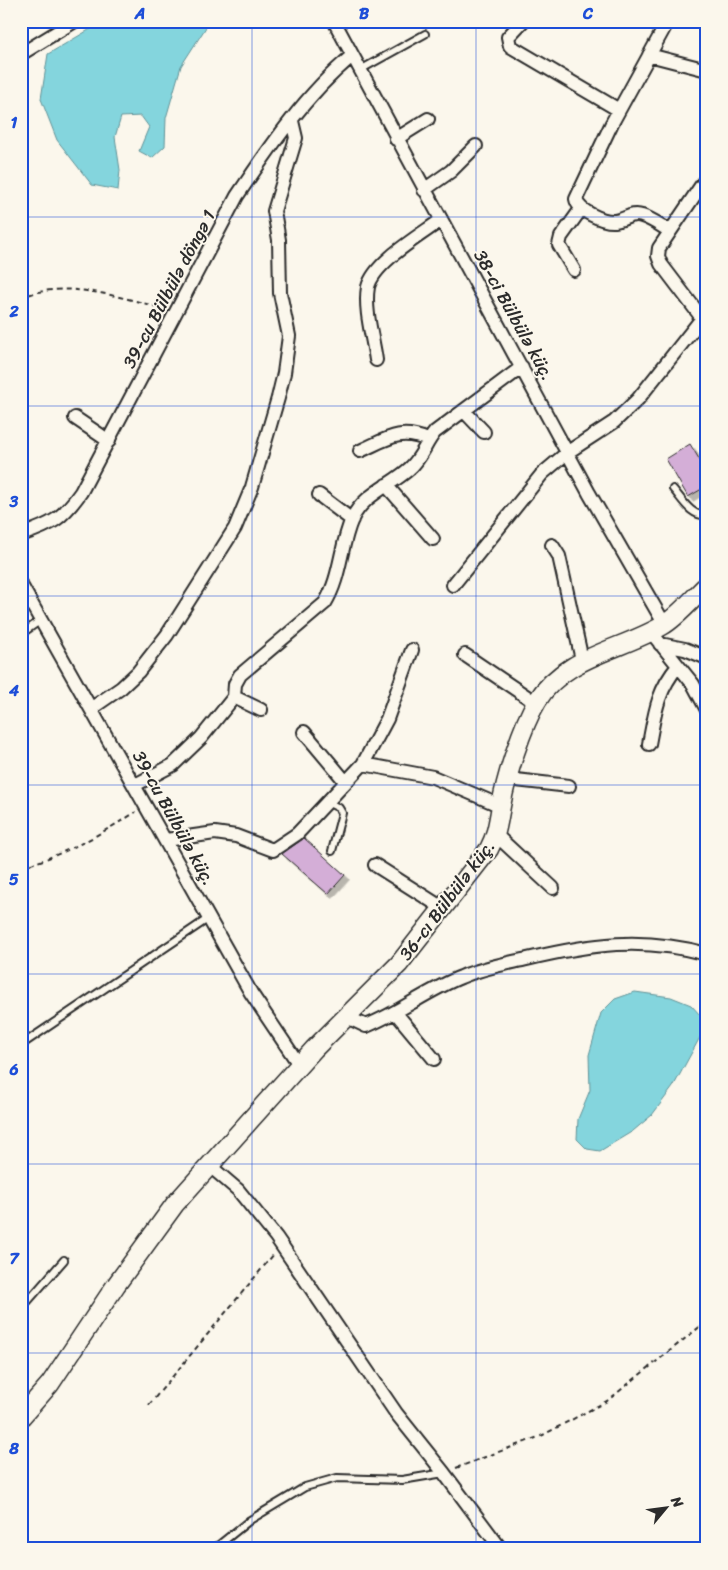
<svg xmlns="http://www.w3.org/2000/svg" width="728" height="1570" font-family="Sriracha,sans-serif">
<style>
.water{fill:#84d5dd;stroke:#609196}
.building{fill:#d4aed7;stroke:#2b2b2b;filter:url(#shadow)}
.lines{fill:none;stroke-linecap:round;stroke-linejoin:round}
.lane-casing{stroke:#2b2b2b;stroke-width:10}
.street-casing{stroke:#2b2b2b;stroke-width:16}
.secondary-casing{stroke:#2b2b2b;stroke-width:21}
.path{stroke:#2b2b2b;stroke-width:2;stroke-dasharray:5 4;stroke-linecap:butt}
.lane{stroke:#fbf7ec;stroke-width:6}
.street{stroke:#fbf7ec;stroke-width:12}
.secondary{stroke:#fbf7ec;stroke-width:18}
.grid{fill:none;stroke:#1d4ed8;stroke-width:1;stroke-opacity:0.55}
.labels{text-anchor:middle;stroke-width:4;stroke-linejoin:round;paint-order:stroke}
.street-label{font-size:18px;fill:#2b2b2b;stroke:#fbf7ec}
.neatline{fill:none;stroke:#1d4ed8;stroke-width:2}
.grid-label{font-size:16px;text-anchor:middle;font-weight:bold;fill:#1d4ed8}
</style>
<defs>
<filter id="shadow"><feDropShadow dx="4.5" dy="4.5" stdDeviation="0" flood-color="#0004"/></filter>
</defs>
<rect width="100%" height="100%" fill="#fbf7ec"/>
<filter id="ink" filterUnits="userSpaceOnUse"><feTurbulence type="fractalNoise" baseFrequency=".02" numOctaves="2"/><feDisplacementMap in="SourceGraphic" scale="10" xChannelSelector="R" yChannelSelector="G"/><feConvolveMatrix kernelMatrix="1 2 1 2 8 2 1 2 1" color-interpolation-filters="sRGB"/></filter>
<g filter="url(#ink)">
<!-- water -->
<path class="water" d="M104,21H210L181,66L166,118L165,146L152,158L139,151L149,127L141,116L121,117L115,137L120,170L118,190L92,185L57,140L41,99L48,54Z
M635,992L671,997L691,1005L701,1016L704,1030L673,1087L652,1115L633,1131L600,1151L587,1149L577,1139L578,1119L590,1090L589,1055L601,1013L615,999Z"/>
<!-- building -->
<path class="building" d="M690,444L707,472V486L688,497L666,459Z
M304,838L345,875L328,894L282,854Z"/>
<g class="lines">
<defs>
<path id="lane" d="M360,70L425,34
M673,489C682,499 691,517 707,515
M21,634L41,620
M327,802L339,808L342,813L332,851
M21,1045L209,918
M21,1309L64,1260
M214,1549L250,1520L305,1487L337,1478L402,1480L444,1473"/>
<path id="street" d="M334,21L589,493L665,625
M523,21L508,37L510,46L619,110
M668,21L612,123L576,199C578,211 603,222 615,221C625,220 632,212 642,216C652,219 661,226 670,231
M21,54L75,21
M649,55L707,70
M396,139L428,119
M424,190L451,171L476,146
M574,270L559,245L561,237L581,209
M702,318L661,264L658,256L659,248L707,177
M376,360C373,338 364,310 368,287C374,262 421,235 441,220
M464,411L484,432
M75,418L109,441
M360,451C387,439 399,428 428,440
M386,485L433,539
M319,495L352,520
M21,535C53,524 62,519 81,492L237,196C270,147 306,94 352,56
M552,545L559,556L582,660
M21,585L251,993L300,1066
M453,585L542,474L568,452L614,422L638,399L707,312
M651,632L693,684L707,710
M660,644L685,649L707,658
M465,655L536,703
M234,697L261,710
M92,708L121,688L138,672L167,635L235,528L252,487L278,398L284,373L289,336L280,293L279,240L274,211L296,138L292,121
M304,732L345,781
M649,744C655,713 657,691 678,666
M363,764L387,719L412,650
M507,779L569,786
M135,785L173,765L201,738L234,697L235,684L240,675L325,603C341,577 340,546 352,519C363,495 390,486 409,469C421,459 425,444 435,432L522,367
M496,835L553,888
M166,840L215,833L236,836L273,850L297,834L363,764L433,777L501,806
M375,865L441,907
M395,1012L434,1059
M347,1017L366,1026C399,1013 428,990 461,977C482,968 505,964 527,959C590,944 642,936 707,954
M210,1166L238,1190L276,1237L396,1413L444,1473L501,1549"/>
<path id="secondary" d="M21,1417L50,1384L116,1285L175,1204L314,1049L399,964L489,849C497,834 498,822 501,806C506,777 522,726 537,701C565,656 619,651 662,626C678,617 693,598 707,585"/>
</defs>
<!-- lane casing -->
<use href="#lane" class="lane-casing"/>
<!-- street casing -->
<use href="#street" class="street-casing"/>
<!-- secondary casing -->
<use href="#secondary" class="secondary-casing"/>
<!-- path -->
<path class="path" d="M21,298C62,278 124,298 165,309
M21,867C64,855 99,835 136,812
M149,1405L274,1254
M456,1468L541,1436L607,1401L707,1321"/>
<!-- lane -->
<use href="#lane" class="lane"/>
<!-- street -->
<use href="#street" class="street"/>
<!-- secondary -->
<use href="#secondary" class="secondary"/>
</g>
</g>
<!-- grid -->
<path class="grid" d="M252,21V1549M476,21V1549M21,217H707M21,406H707M21,596H707M21,785H707M21,974H707M21,1164H707M21,1353H707"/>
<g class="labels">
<!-- street labels -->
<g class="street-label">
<text transform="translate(169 289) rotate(-62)" y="6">39-cu Bülbülə döngə 1</text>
<text transform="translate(514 315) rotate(61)" y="6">38-ci Bülbülə küç.</text>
<text transform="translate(174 818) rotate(61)" y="6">39-cu Bülbülə küç.</text>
<text transform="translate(447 900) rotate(-53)" y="6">36-cı Bülbülə küç.</text>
</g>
</g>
<!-- margin -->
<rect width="728" height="1570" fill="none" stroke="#fbf7ec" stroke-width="55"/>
<!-- north arrow -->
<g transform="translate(666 1508) rotate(61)" stroke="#fbf7ec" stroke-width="4" paint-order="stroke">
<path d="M0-4L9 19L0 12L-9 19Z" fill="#2b2b2b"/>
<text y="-8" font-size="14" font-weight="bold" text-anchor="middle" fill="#2b2b2b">N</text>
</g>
<rect x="28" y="28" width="672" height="1514" class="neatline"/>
<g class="grid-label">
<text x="140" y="19">A</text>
<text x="364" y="19">B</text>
<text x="588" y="19">C</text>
<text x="14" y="128">1</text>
<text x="14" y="317">2</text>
<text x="14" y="507">3</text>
<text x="14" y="696">4</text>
<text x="14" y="885">5</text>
<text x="14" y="1075">6</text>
<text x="14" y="1264">7</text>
<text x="14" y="1454">8</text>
</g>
</svg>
